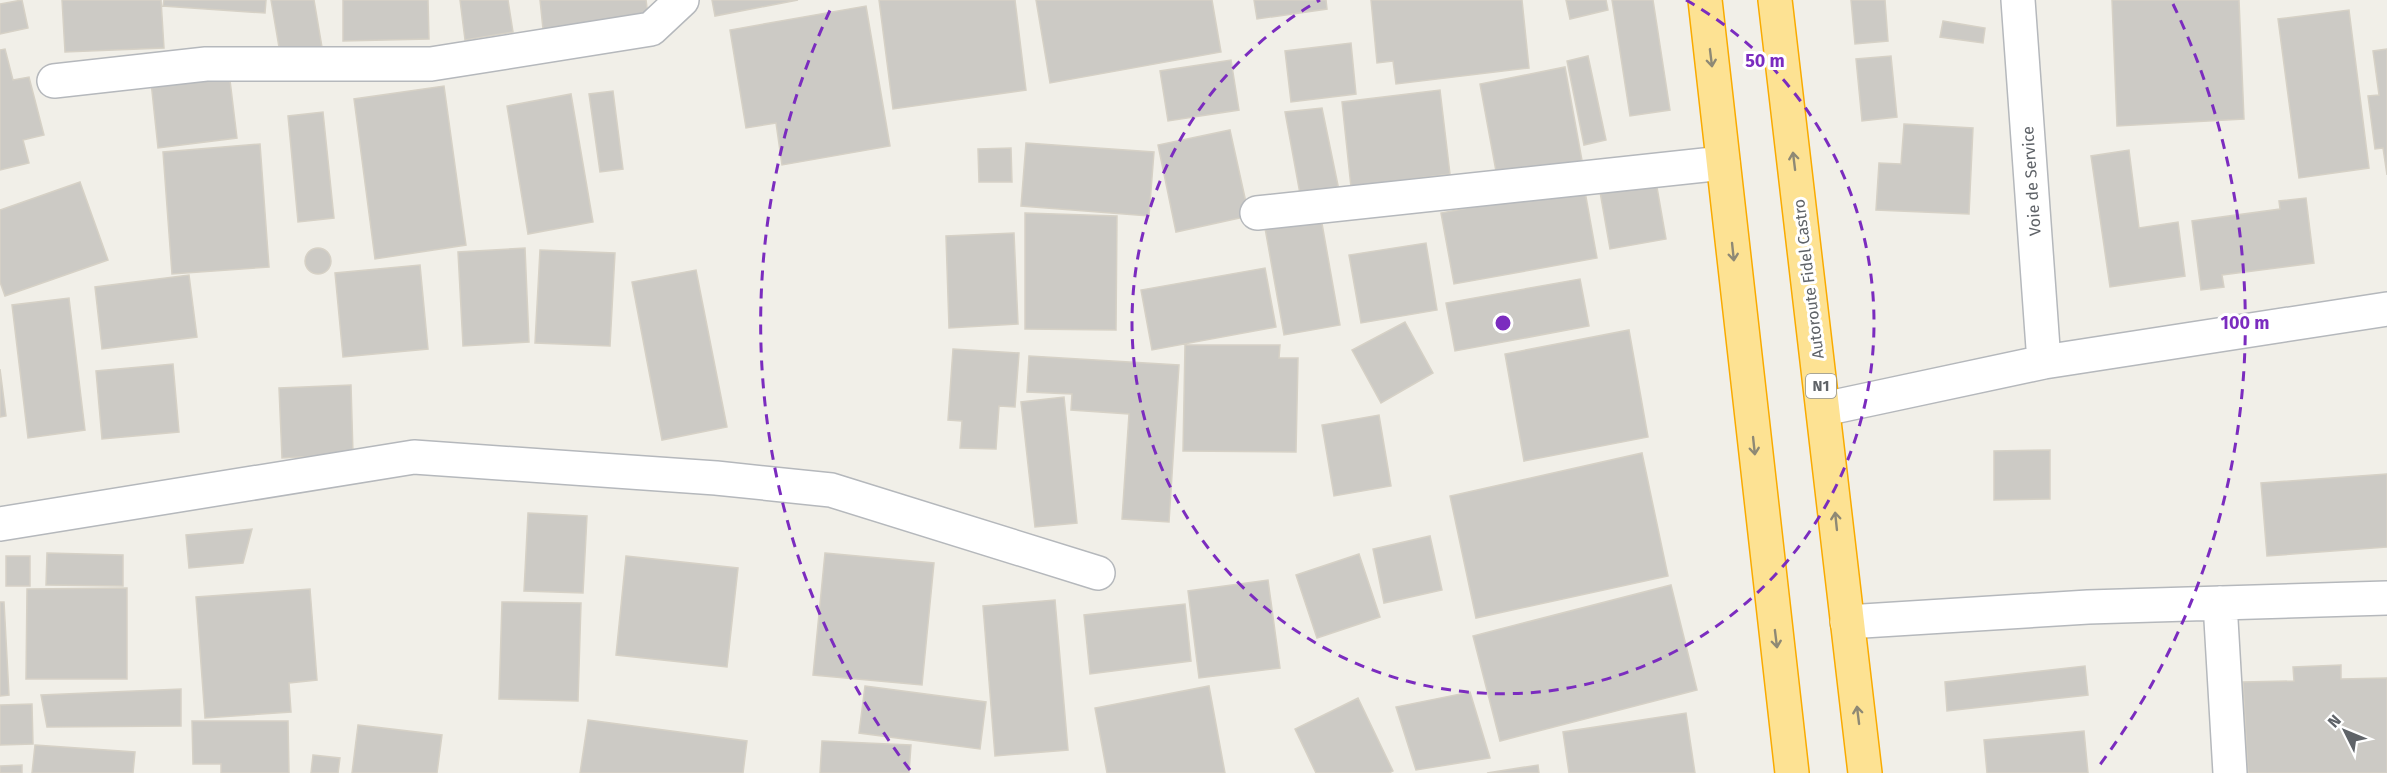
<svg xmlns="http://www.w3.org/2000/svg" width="2387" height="773" font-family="'Fira Sans',sans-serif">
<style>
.building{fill:#cccac5;stroke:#d6d1c6;stroke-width:1.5}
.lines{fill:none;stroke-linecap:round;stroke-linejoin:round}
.minor-casing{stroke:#b5b8bc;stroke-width:36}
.highway-casing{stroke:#f9ab00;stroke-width:36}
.minor{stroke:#fff;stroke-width:33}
.highway{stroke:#fde293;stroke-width:33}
.oneway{stroke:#8e8975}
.ring{fill:none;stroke:#7b2cbf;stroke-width:3;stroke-dasharray:10 8}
.labels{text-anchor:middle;stroke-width:6;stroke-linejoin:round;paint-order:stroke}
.shield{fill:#fff;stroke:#8f9295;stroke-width:1.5}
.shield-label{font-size:15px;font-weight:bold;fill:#5f6368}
.street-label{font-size:16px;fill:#5f6368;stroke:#fff}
.centre{fill:#7b2cbf;stroke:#fff;stroke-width:3}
.ring-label{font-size:18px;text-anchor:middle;font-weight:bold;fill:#7b2cbf;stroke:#fff;stroke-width:6;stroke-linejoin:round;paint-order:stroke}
</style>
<rect width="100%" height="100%" fill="#f1efe8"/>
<!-- building -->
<path class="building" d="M22,0L28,28L0,34V4Z
M62,0H161L164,48L65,52Z
M164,0H266L265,13L163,6Z
M271,0H314L323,53L281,59Z
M343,0H428L429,39L343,41Z
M460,0H508L513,32L465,40Z
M540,0H646L648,15L543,29Z
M712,0H798L715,16Z
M879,0H1015L1026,90L893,109Z
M1036,0H1212L1221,52L1050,83Z
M1254,0H1326L1327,9L1257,19Z
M1371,0H1522L1529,68L1396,84L1393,61L1377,63Z
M1566,0H1606L1608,10L1570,19Z
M1612,0H1653L1670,110L1630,116Z
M1851,0H1885L1888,41L1855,44Z
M2112,0H2239L2244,119L2117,126Z
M866,6L890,146L782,165L776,123L746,128L730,30Z
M2349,10L2369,168L2299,178L2278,19Z
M1943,21L1985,28L1983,43L1940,37Z
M1351,43L1356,94L1291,102L1285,51Z
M5,49L13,80L29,77L44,135L23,140L29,163L0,170V50Z
M2387,49V175L2383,148L2375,149L2368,96L2379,95L2373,51Z
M1588,56L1606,140L1584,145L1567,61Z
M1891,56L1897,117L1862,121L1856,59Z
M1231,60L1239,110L1168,121L1160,71Z
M1565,67L1583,166L1498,182L1480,84Z
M229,72L237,138L158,148L151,82Z
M444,86L466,245L375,259L354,99Z
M1440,90L1450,174L1351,187L1342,102Z
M613,91L623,169L600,172L589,94Z
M571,94L593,222L528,234L507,106Z
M1322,108L1341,200L1303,210L1285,112Z
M323,112L334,218L298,222L288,116Z
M1904,124L1973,128L1969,214L1876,210L1879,163L1901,164Z
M1230,130L1249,216L1176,232L1158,145Z
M1026,143L1154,152L1149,216L1021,206Z
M260,144L269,267L172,274L163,152Z
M1011,148L1012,182H979L978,149Z
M2129,150L2139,228L2178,222L2185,276L2110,287L2091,156Z
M1655,176L1666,239L1610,249L1599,186Z
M80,182L108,260L5,296L0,282V210Z
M1584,186L1597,258L1454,284L1441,213Z
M2306,198L2314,263L2222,275L2224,287L2201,290L2192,221L2280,209L2279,201Z
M1025,213L1117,216L1116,330L1025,329Z
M1321,218L1340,325L1284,335L1265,228Z
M1014,233L1018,324L949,328L946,236Z
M1426,243L1437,310L1361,323L1349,255Z
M305 261a13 13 0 1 1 26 0a13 13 0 1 1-26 0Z
M525,248L529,342L463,346L458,252Z
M540,250L615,253L610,346L535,343Z
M420,265L428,349L343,357L335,273Z
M1265,268L1276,327L1152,350L1141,290Z
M696,270L727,427L662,440L632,282Z
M189,275L197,337L102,349L95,287Z
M1580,279L1589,326L1455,351L1446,303Z
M69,298L85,430L28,438L12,305Z
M1405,322L1433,373L1381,403L1352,350Z
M1629,330L1648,437L1524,461L1505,354Z
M1185,345H1280L1279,358H1298L1296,452L1183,451Z
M953,349L1019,353L1015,407L999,406L996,449L960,448L962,421L948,420Z
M1029,356L1179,365L1169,522L1122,519L1129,414L1071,410L1072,394L1027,392Z
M173,364L179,432L102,439L96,371Z
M0,369L6,416L0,417Z
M351,385L353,454L282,458L279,388Z
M1064,397L1077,523L1035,527L1021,402Z
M1379,415L1391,486L1334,496L1322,425Z
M2050,450V499L1994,500V451Z
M1642,453L1668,576L1476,618L1450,496Z
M2387,474V547L2267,556L2261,483Z
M528,513L587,516L583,593L524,591Z
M252,529L243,563L189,568L186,535Z
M1430,536L1442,590L1384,603L1373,549Z
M47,553L123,555V586L46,585Z
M825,553L934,563L922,685L813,675Z
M1359,554L1380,617L1317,638L1296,575Z
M6,556H30V586H6Z
M626,556L738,568L727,667L616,655Z
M1268,580L1280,668L1199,678L1188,591Z
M1671,585L1697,690L1500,741L1473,636Z
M127,588V679H26L27,589Z
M310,589L317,680L289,683L291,712L205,718L196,597Z
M1055,600L1068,750L995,756L983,606Z
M0,602H4L9,695L0,696Z
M502,602L581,603L578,701L499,699Z
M1185,604L1191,661L1090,674L1084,615Z
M2341,665V679L2387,678V773H2248L2243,682L2294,681L2293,667Z
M2085,666L2088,695L1947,711L1945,682Z
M865,686L986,702L980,749L859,733Z
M1209,686L1225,773H1107L1095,708Z
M181,689V726L47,727L41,695Z
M1470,692L1490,758L1416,770L1396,707Z
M1358,698L1393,771L1389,773H1316L1295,729Z
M32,704L33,744L0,745V705Z
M1686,713L1695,773H1569L1563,732Z
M588,720L747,741L743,773H580Z
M192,721H288L289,773H221V764H193Z
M358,725L442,735L437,773H352Z
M2084,731L2088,773H1987L1984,740Z
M822,741L911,745L909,773H820Z
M35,745L135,752L133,773H32Z
M313,755L340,758L338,773H311Z
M22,765V773H0V766Z
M1538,765L1539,773H1487Z"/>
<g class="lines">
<defs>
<path id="minor" d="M2018,0L2044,362
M54,81L206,64H431L651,29L682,0
M1257,213L1723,163
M1824,409L2044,362L2387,309
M0,524L414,457L716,478L831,490L1098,573
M2220,603L2230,773
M1847,622L2088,607L2387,598"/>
<path id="highway" d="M1705,0L1792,773
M1775,0L1865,773"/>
</defs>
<!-- minor casing -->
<use href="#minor" class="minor-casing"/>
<!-- highway casing -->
<use href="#highway" class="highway-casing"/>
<!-- minor -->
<use href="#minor" class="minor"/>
<!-- highway -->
<use href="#highway" class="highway"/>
</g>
<!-- one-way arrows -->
<defs><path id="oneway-shaft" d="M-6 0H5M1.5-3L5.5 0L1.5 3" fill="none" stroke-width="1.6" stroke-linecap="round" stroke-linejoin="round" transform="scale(1.5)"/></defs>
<g class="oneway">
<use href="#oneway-shaft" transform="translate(1711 58) rotate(83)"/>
<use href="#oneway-shaft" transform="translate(1794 161) rotate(-97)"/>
<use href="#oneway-shaft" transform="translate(1733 252) rotate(84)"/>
<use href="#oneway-shaft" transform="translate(1754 446) rotate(84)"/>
<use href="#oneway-shaft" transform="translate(1836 521) rotate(-96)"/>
<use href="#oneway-shaft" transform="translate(1776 639) rotate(83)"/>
<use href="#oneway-shaft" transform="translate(1858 715) rotate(-97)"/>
</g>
<!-- distance rings -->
<g class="ring">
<path d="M1686 0A371 371 0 1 1 1320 0"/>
<path d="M910 770A742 742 0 0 1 833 4M2173 4A742 742 0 0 1 2096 770"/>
</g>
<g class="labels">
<!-- shield labels -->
<rect class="shield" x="1806" y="374" width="30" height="24" rx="4.5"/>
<g class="shield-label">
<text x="1821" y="391">N1</text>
</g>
<!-- street labels -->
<g class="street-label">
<text transform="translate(2031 181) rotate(-94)" y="6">Voie de Service</text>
<text transform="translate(1808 279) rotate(-97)" y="6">Autoroute Fidel Castro</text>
</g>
</g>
<circle cx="1503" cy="323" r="9" class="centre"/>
<g class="ring-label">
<text x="1765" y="67">50 m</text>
<text x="2245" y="329">100 m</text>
</g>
<!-- north arrow -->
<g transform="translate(2345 731) rotate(313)" stroke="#ffffff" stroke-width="4.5" paint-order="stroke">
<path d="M0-4.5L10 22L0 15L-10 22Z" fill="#5f6368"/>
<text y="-9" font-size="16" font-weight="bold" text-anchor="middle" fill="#5f6368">N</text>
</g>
</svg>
